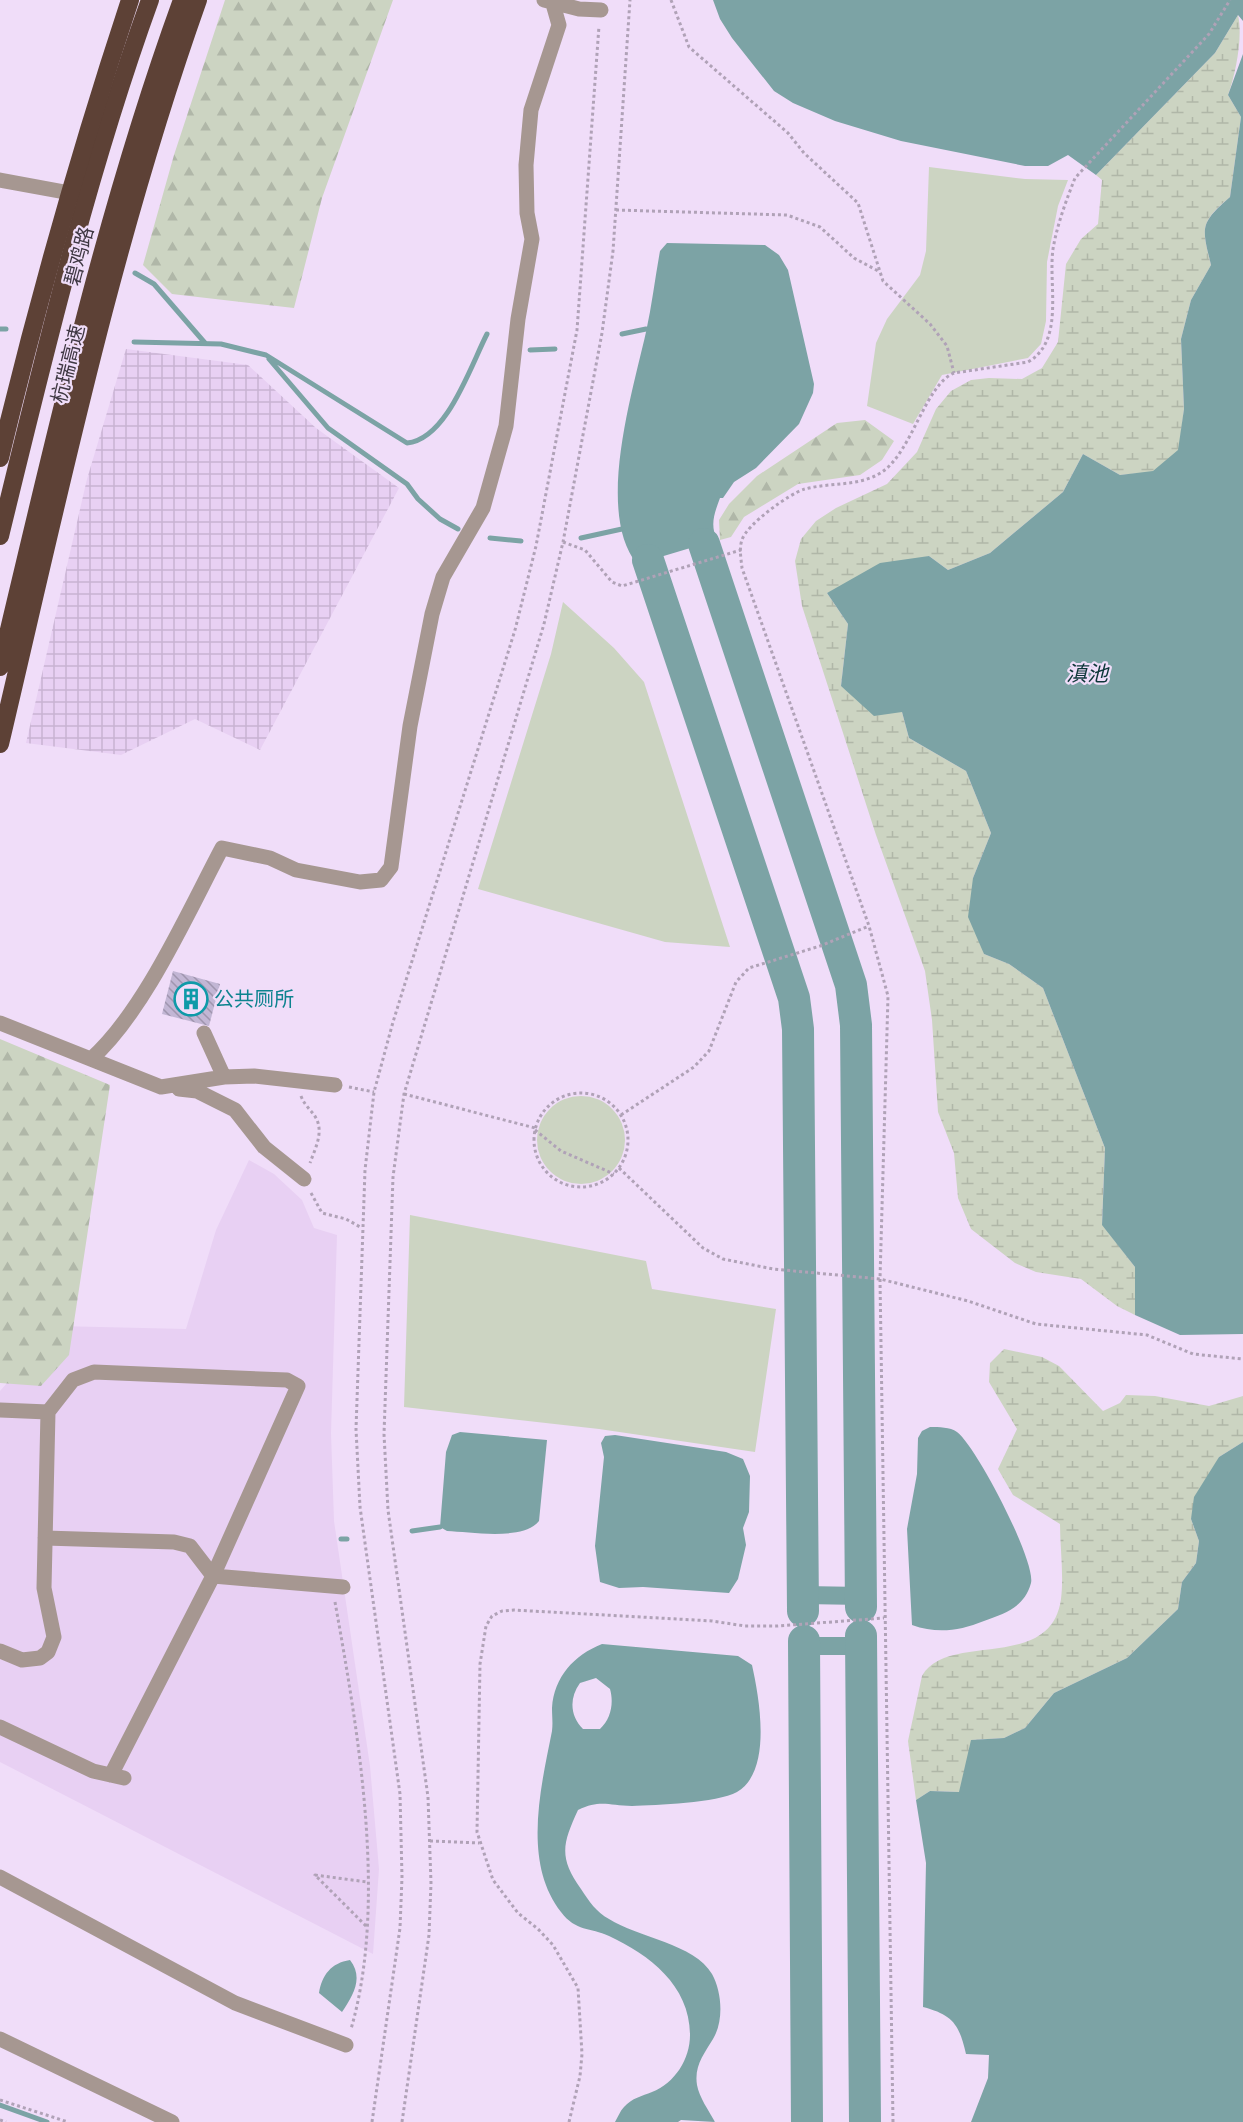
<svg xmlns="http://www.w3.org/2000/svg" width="1243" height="2122" font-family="'Public Sans','Noto Sans SC',sans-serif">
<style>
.built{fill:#e8d0f3}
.industrial{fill:url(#industrial-grid)}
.grass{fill:#ccd4c2}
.forest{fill:url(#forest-firs)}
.wetland{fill:url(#wetland-marsh)}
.water{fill:#7ca3a5;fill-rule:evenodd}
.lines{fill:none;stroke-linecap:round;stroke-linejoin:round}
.stream{stroke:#7ca3a5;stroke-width:5}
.canal{stroke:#7ca3a5;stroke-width:18}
.river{stroke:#7ca3a5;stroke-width:32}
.building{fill:url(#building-back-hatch)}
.path{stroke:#b0a2b7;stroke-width:3;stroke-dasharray:3 3;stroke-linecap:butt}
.minor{stroke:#a69791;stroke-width:15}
.highway{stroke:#5d4136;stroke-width:18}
.highway-bridge{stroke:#5d4136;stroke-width:18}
.labels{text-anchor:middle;stroke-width:4.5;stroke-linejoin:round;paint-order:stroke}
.street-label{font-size:20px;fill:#3f3843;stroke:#f0ddf9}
.culture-label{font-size:20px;fill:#0d838f;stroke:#f0ddf9;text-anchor:start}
.water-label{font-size:21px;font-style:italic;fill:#0c3537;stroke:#f0ddf9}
</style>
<defs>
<pattern id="industrial-grid" width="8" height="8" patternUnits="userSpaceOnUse" patternTransform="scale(1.5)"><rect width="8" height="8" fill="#e8d0f3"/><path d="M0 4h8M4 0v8" fill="none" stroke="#c8b3d2"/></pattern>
<pattern id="forest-firs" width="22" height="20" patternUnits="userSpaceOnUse" patternTransform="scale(1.5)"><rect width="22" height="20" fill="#ccd4c2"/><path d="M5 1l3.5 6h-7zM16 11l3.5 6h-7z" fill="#b0b7a8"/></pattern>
<pattern id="wetland-marsh" width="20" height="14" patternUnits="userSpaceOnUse" patternTransform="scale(1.5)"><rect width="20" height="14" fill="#ccd4c2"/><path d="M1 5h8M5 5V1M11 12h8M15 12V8" fill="none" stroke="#b0b7a8"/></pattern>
<pattern id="building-back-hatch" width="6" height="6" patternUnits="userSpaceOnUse" patternTransform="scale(1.5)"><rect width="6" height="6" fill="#c2b6d4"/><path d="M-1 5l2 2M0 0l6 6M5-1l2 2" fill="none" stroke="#9f95ae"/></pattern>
</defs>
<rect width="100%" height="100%" fill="#f0ddf9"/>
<!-- built -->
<path class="built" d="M249,1160L274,1174L302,1200L314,1228L337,1235L331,1433L334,1521L370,1766L379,1869L373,1954L0,1762V1391L57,1326L186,1329L216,1230Z"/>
<!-- industrial -->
<path class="industrial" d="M126,349L248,365L316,428L399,488L260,750L195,719L121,755L26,743L87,479Z"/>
<!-- grass -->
<path class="grass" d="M929,167L1025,179L1068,180L1058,206L1047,262L1046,321L1041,344L1028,358L942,375L913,424L867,406L876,343L887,319L920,275L926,251Z
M563,602L614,648L644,682L730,947L665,942L478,889L551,654Z
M537 1140a44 44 0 1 1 88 0a44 44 0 1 1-88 0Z
M410,1215L646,1261L652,1289L776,1309L755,1452L599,1429L404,1407Z"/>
<!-- forest -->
<path class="forest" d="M225,0H393L322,198L294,308L172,294L143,265L174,155Z
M865,420L894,441L882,460L860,475L798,484L744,517L731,537L720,540L719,520L729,504L757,476L837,423Z
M0,1039L110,1085L69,1355L41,1386L0,1383Z"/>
<!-- wetland -->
<path class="wetland" d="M1238,15C1243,36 1236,73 1228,95L1241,117L1230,197C1199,223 1202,228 1211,265L1191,300L1181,339L1184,409L1179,450L1153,472L1120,475L1083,454L1063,492L990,553L948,570L929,556L827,593L848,624L841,686L902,712L909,738L966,771L991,833L973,878L984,954L1009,964L1043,988L1105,1148L1102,1224L1135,1267V1315L1117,1306L1081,1279L1036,1272L1015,1263L971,1229L958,1198L954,1153L938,1112L932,1020L925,971L876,835L802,606L795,561L801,539L816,521L836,508L887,484L917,452L936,409L951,391L971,380L989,378L1022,379L1042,368L1058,342L1066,264L1081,239L1098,224L1102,180L1096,175L1215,53Z
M1004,1349L1042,1357L1059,1366L1103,1411L1120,1403L1126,1395L1155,1396L1209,1406L1243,1396V1442L1219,1457L1191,1519L1199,1541L1196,1563L1182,1582L1178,1609L1127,1658L1054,1693L1025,1728L1004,1738L972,1740L960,1792L930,1791L916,1800L908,1741L922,1676C947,1631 1051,1673 1061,1599C1064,1575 1060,1548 1060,1524L1013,1495L998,1469L1017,1429L989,1382L990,1363Z"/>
<!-- water -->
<path class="water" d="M713,0H1243V21L1238,15L1215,53L1096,175L1068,155L1048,166H1025L901,141L835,121L793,103L774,91L732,38L720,19Z
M1243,54V1334L1180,1335L1135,1315V1267L1102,1225L1105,1148L1043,988L1009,964L984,954L968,917L973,878L991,833L966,771L909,738L902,712L874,716L841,686L848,624L827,593L880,563L929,556L948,570L990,553L1063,492L1083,454L1120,475L1153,471L1178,450L1184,409L1181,339L1191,300L1211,265C1202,227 1199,224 1230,197L1241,117L1228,95Z
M667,243L765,245L779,255L788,270L814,384L813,393L799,424L756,468L734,482L723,498H720C714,514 710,525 717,540L637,564C595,512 633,391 646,332C652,305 655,278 660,251Z
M930,1427C939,1427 950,1427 957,1432C976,1446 1036,1561 1031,1583C1024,1608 1005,1613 984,1621C959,1631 937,1634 912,1625L907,1529L917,1474L918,1438L922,1431Z
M460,1432L547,1440L539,1521C523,1541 471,1532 447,1531L440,1527L446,1452L452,1435Z
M615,1435L726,1452L743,1459L750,1476L749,1512L743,1528L746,1545L738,1579L729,1593L643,1587L619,1588L600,1582L595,1546L604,1457L601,1443L605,1436Z
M1243,1442V2122H971L988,2078L989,2055L966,2054C959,2024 953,2015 923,2007L926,1863L916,1800L930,1791L959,1792L971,1740L1004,1738L1025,1728L1054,1693L1127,1658L1178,1609L1182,1582L1196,1563L1199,1541L1191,1519L1194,1497L1219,1457Z
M602,1644L738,1656L752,1665C759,1697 773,1771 737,1792C717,1803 656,1805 632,1806C609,1806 601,1799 578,1810C563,1843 558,1857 581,1889C589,1901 596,1912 609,1919C637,1937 695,1944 712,1974C722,1992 724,2021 713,2039C704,2054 694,2066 697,2085C699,2097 709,2111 715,2122L681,2120L678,2122H615C618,2117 620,2111 624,2107C632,2098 642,2096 652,2092C675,2083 690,2059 690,2035C690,1986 650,1955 609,1936C590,1927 576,1932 561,1912C522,1862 541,1787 552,1731C553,1723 552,1716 552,1708C554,1677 574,1655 602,1644ZM596,1678L610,1689C614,1703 611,1719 600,1729H583C570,1716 569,1698 580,1683Z
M350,1960C364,1978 353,1995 342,2012L319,1993C322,1975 331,1963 350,1960Z"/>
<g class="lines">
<!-- stream -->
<path class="stream" d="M135,273L154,284L205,343
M0,329H6
M622,334L646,329
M134,342L221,344L266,355L407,443C447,439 470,367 487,334
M530,350L555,349
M269,359L328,428L407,484L418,499L440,519L458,529
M490,538L521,541
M581,538L622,529
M412,1531L440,1527
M341,1539H347
M0,2105L47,2122"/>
<!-- canal -->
<path class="canal" d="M804,1595L862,1596
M803,1646H861"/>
<!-- river -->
<path class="river" d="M704,544L851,985L856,1025L861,1607
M648,560L794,998L798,1029L803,1611
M861,1636L865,2122
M804,1641L807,2122"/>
</g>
<!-- building -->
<path class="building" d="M173,971L220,984L209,1026L162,1014Z"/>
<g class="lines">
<!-- path -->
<path class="path" d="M671,0L689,47L788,133L804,153L858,203L883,281L930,324L947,346L954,373
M616,210L787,215L820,227L854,258L880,272
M563,542L585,550L612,582L622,586L741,550
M349,1087L374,1092
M534 1140a47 47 0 1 1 94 0a47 47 0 1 1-94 0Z
M404,1094L535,1128
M301,1096C305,1107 313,1111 317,1120C323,1134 315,1149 310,1163
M621,1115L694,1067L709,1051L736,982L749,968L820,946L869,926
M535,1130L561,1151L614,1174
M619,1168L703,1248L723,1259L773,1269L880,1279L968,1301L1036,1324L1147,1335L1193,1354L1243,1359
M311,1193L322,1213L346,1219L362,1228
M335,1602C358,1731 388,1902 351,2029
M430,1841L479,1843
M366,1926L315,1875L367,1882
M0,2100L68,2122
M0,2120L6,2122
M372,2122L400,1928L402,1877L400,1794L360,1507L356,1429L365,1170L374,1092L393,1022L515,630L536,546L577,330L599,26
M402,2122L429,1935L431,1883L428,1797L388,1510L384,1434L393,1177L404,1094L544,624L563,542L602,333L613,251L630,0
M569,2122L580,2076L582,2054L578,1988L553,1945L538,1929L518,1913L493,1880L477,1832L480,1664L486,1626L492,1616L502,1611L514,1610L712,1621L745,1626H778L884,1618
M893,2122L880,1279L888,996L869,926L742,568C741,559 739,548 742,540C746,525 790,493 805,489C831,482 859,487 882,472C912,452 925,385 954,373L1028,362C1065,341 1048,285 1053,249C1057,225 1066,201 1075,178L1209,34L1230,0"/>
<!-- minor -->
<path class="minor" d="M544,0L579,9L601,10
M0,180L81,195
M0,1023L161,1087L224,1077L254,1076L335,1085
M204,1033L224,1077
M91,1059C144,1012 188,912 222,848L270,858L296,870L360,882L381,880L391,867L410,726L432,614L443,577L483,508L506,426L518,319L532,239L527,213L526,165L531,110L559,25L553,4
M179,1089L197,1091L235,1110L264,1147L304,1179
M0,1410L48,1412L44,1588L54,1637L48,1652L40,1658L22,1660L0,1651
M48,1412L73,1380L94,1372L287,1380L298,1386L213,1576L111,1775
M45,1538L174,1542L190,1546L213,1576L343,1587
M0,1727L93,1771L124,1778
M0,1877L235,2003L346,2045
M0,2039L172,2122"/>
<!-- highway -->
<path class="highway" d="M0,536C44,356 87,174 150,0
M0,667C54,443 103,217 182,0
M0,744C59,494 112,242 198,0"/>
<!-- highway-bridge -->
<path class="highway-bridge" d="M0,458C37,304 80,151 130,0"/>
</g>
<!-- icons -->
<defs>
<symbol id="building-ring" viewBox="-11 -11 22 22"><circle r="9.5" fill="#f0ddf9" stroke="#0f9aa8" stroke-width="1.5"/><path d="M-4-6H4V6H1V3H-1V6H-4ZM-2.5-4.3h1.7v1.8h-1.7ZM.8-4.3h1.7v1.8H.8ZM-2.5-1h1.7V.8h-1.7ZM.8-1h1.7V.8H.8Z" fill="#0f9aa8"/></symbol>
</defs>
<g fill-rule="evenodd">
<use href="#building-ring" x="172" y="980" width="38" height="38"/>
</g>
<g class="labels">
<!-- street labels -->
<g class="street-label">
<text transform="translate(79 256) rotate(-75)" y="7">碧鸡路</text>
<text transform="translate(68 364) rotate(-76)" y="7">杭瑞高速</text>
</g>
<!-- culture labels -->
<g class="culture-label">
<text x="214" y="1006">公共厕所</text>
</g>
<!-- water labels -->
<g class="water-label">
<text x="1087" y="681">滇池</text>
</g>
</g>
</svg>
